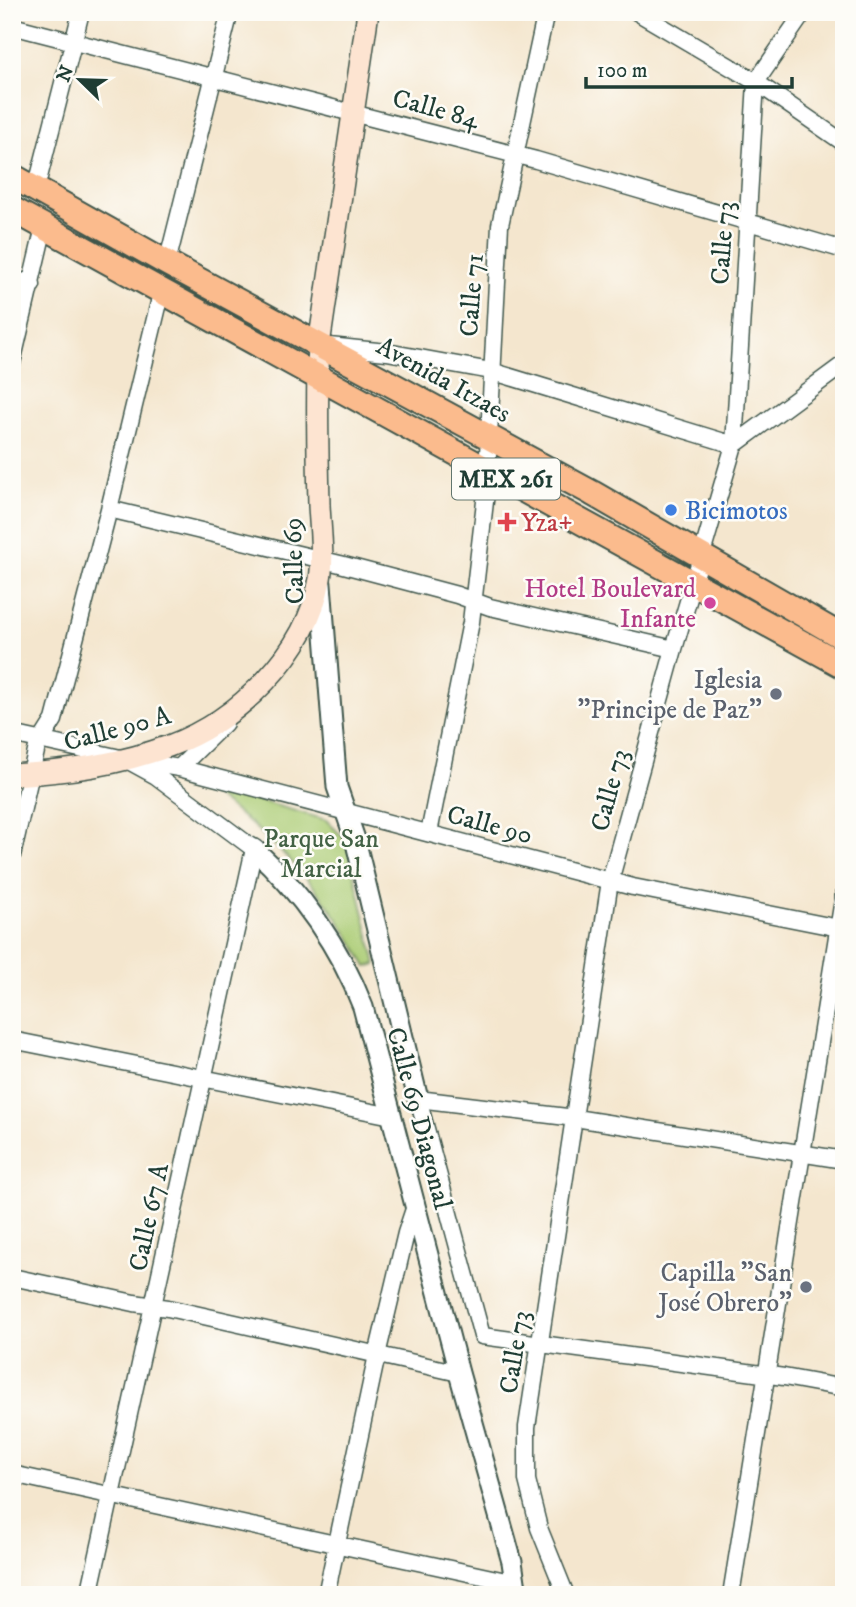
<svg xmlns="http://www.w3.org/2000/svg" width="856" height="1607" font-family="'IM FELL DW Pica',serif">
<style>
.green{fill:#abcc74;stroke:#658454;stroke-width:2}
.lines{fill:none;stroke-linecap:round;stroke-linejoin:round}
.minor-casing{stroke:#3f564b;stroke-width:19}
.tertiary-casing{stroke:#3f564b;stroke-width:23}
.secondary-casing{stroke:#3f564b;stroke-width:24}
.primary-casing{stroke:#3f564b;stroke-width:28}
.minor{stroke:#fff;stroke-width:16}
.tertiary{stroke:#fff;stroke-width:19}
.secondary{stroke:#fde4d1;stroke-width:21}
.primary{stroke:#fbbb8d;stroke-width:24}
.shop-dot{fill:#3f7fe0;stroke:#fdfcf7;stroke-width:2.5}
.health-dot{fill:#e0444e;stroke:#fdfcf7;stroke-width:2.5}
.hotel-dot{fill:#d1479c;stroke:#fdfcf7;stroke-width:2.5}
.worship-dot{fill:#6b7280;stroke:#fdfcf7;stroke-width:2.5}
.labels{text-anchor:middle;stroke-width:5;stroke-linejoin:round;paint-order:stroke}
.shield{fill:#fdfcf7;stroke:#62766e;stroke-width:2}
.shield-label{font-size:24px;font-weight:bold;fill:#1f3d34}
.street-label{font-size:26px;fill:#1f3d34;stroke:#fdfcf7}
.shop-label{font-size:26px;fill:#366cbe;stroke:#fdfcf7;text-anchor:start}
.health-label{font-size:26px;fill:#be3a42;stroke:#fdfcf7;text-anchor:start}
.hotel-label{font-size:26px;fill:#b23c85;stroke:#fdfcf7;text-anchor:end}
.worship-label{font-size:26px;fill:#5b616d;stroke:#fdfcf7;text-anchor:end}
.park-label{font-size:26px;fill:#426144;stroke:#fdfcf7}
</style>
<rect width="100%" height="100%" fill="#fdfcf7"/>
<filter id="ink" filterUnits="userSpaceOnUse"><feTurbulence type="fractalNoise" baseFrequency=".0143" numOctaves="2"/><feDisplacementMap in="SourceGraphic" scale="14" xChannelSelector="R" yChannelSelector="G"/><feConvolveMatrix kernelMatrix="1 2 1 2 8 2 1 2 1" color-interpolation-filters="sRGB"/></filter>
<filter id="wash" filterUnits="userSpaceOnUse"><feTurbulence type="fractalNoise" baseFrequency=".00686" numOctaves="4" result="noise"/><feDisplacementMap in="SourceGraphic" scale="28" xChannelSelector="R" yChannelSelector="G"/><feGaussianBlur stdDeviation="1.57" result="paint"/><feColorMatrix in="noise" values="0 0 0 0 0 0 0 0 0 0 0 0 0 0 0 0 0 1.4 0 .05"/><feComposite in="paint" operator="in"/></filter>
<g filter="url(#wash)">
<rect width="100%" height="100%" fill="#f4e6ce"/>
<!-- green -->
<path class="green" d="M199,783L326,820L346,840L376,964L367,967C325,889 272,834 199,785Z"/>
</g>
<g filter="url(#ink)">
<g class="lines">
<defs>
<path id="minor" d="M637,12L756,82L844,143
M12,26L536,160L844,250
M36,189L81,12
M167,263L230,12
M12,278L32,285
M329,346L387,352L491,371L734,445
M12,363L44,227
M734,445L844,364
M109,509L340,564L457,595L490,607L674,649
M12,734L125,759L179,768L633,887L844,929
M179,768L225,723
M429,833L471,622L486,493L500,225L546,12
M12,856L37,747L54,720L109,509L162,290
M12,1040L392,1116
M844,1160L575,1118L418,1099L482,1336L784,1377L844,1388
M12,1277L134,1303L168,1308L459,1373
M12,1474L515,1583
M89,1595L254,849L156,776L125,759
M326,1595L377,1355L406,1233L416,1203
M566,1595L539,1528L527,1480V1427L610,881L674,649L734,445L756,82L804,12
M731,1595L844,893"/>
<path id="tertiary" d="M321,584L337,787L355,839L418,1099
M254,849C301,892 340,947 363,1007L459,1373L512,1562L517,1595"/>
<path id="secondary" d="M12,775C66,772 118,765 169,746C238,720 307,654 320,579C324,556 320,528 319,505C318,451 316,398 319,345L368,12"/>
<path id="primary" d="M12,176L167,263L592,493L844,638
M12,209L844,666"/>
</defs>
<!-- minor casing -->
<use href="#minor" class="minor-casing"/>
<!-- tertiary casing -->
<use href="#tertiary" class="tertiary-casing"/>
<!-- secondary casing -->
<use href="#secondary" class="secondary-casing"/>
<!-- primary casing -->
<use href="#primary" class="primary-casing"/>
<!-- minor -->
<use href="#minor" class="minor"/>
<!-- tertiary -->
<use href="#tertiary" class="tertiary"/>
<!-- secondary -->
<use href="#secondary" class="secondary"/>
<!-- primary -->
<use href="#primary" class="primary"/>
</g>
</g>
<!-- markers -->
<circle class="shop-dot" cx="671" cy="510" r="7"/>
<path class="health-dot" d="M503.5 511.5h7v7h7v7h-7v7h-7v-7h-7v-7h7z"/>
<circle class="hotel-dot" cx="710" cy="603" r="7"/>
<g class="worship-dot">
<circle cx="776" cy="694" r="7"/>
<circle cx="806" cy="1287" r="7"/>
</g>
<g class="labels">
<!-- shield labels -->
<rect class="shield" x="452" y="458.5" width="108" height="41" rx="5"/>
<g class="shield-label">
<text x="506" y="487">MEX 261</text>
</g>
<!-- street labels -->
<g class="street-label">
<text transform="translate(436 108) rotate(15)" y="9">Calle 84</text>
<text transform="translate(722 243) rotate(-86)" y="9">Calle 73</text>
<text transform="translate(471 295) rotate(-86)" y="9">Calle 71</text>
<text transform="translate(444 379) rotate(29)" y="9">Avenida Itzaes</text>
<text transform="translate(293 561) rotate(-92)" y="9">Calle 69</text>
<text transform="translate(117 728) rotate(-15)" y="9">Calle 90 A</text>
<text transform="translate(609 790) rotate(-75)" y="9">Calle 73</text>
<text transform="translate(490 824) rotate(15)" y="9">Calle 90</text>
<text transform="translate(420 1118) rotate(75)" y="9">Calle 69 Diagonal</text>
<text transform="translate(148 1217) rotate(-78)" y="9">Calle 67 A</text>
<text transform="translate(514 1352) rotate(-81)" y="9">Calle 73</text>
</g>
<!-- shop labels -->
<g class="shop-label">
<text x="685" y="519">Bicimotos</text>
</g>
<!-- health labels -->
<g class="health-label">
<text x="521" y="531">Yza+</text>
</g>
<!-- hotel labels -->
<g class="hotel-label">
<text x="696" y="597">Hotel Boulevard<tspan x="696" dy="30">Infante</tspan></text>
</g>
<!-- worship labels -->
<g class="worship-label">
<text x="762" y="688">Iglesia<tspan x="762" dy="30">"Principe de Paz"</tspan></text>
<text x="792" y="1281">Capilla "San<tspan x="792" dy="30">José Obrero"</tspan></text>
</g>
<!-- park labels -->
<g class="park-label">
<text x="321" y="847">Parque San<tspan x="321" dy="30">Marcial</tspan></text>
</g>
</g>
<!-- margin -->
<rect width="856" height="1607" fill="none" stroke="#fdfcf7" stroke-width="42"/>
<!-- north arrow -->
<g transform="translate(80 80) rotate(293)" stroke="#fdfcf7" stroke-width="5" paint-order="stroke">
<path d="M0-5L12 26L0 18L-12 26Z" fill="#1f3d34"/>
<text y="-10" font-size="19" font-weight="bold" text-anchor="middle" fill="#1f3d34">N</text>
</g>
<!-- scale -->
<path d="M586 77v10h206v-10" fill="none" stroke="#1f3d34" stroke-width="3.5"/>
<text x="597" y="77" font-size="21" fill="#1f3d34" stroke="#fdfcf7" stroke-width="5" paint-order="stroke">100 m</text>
</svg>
